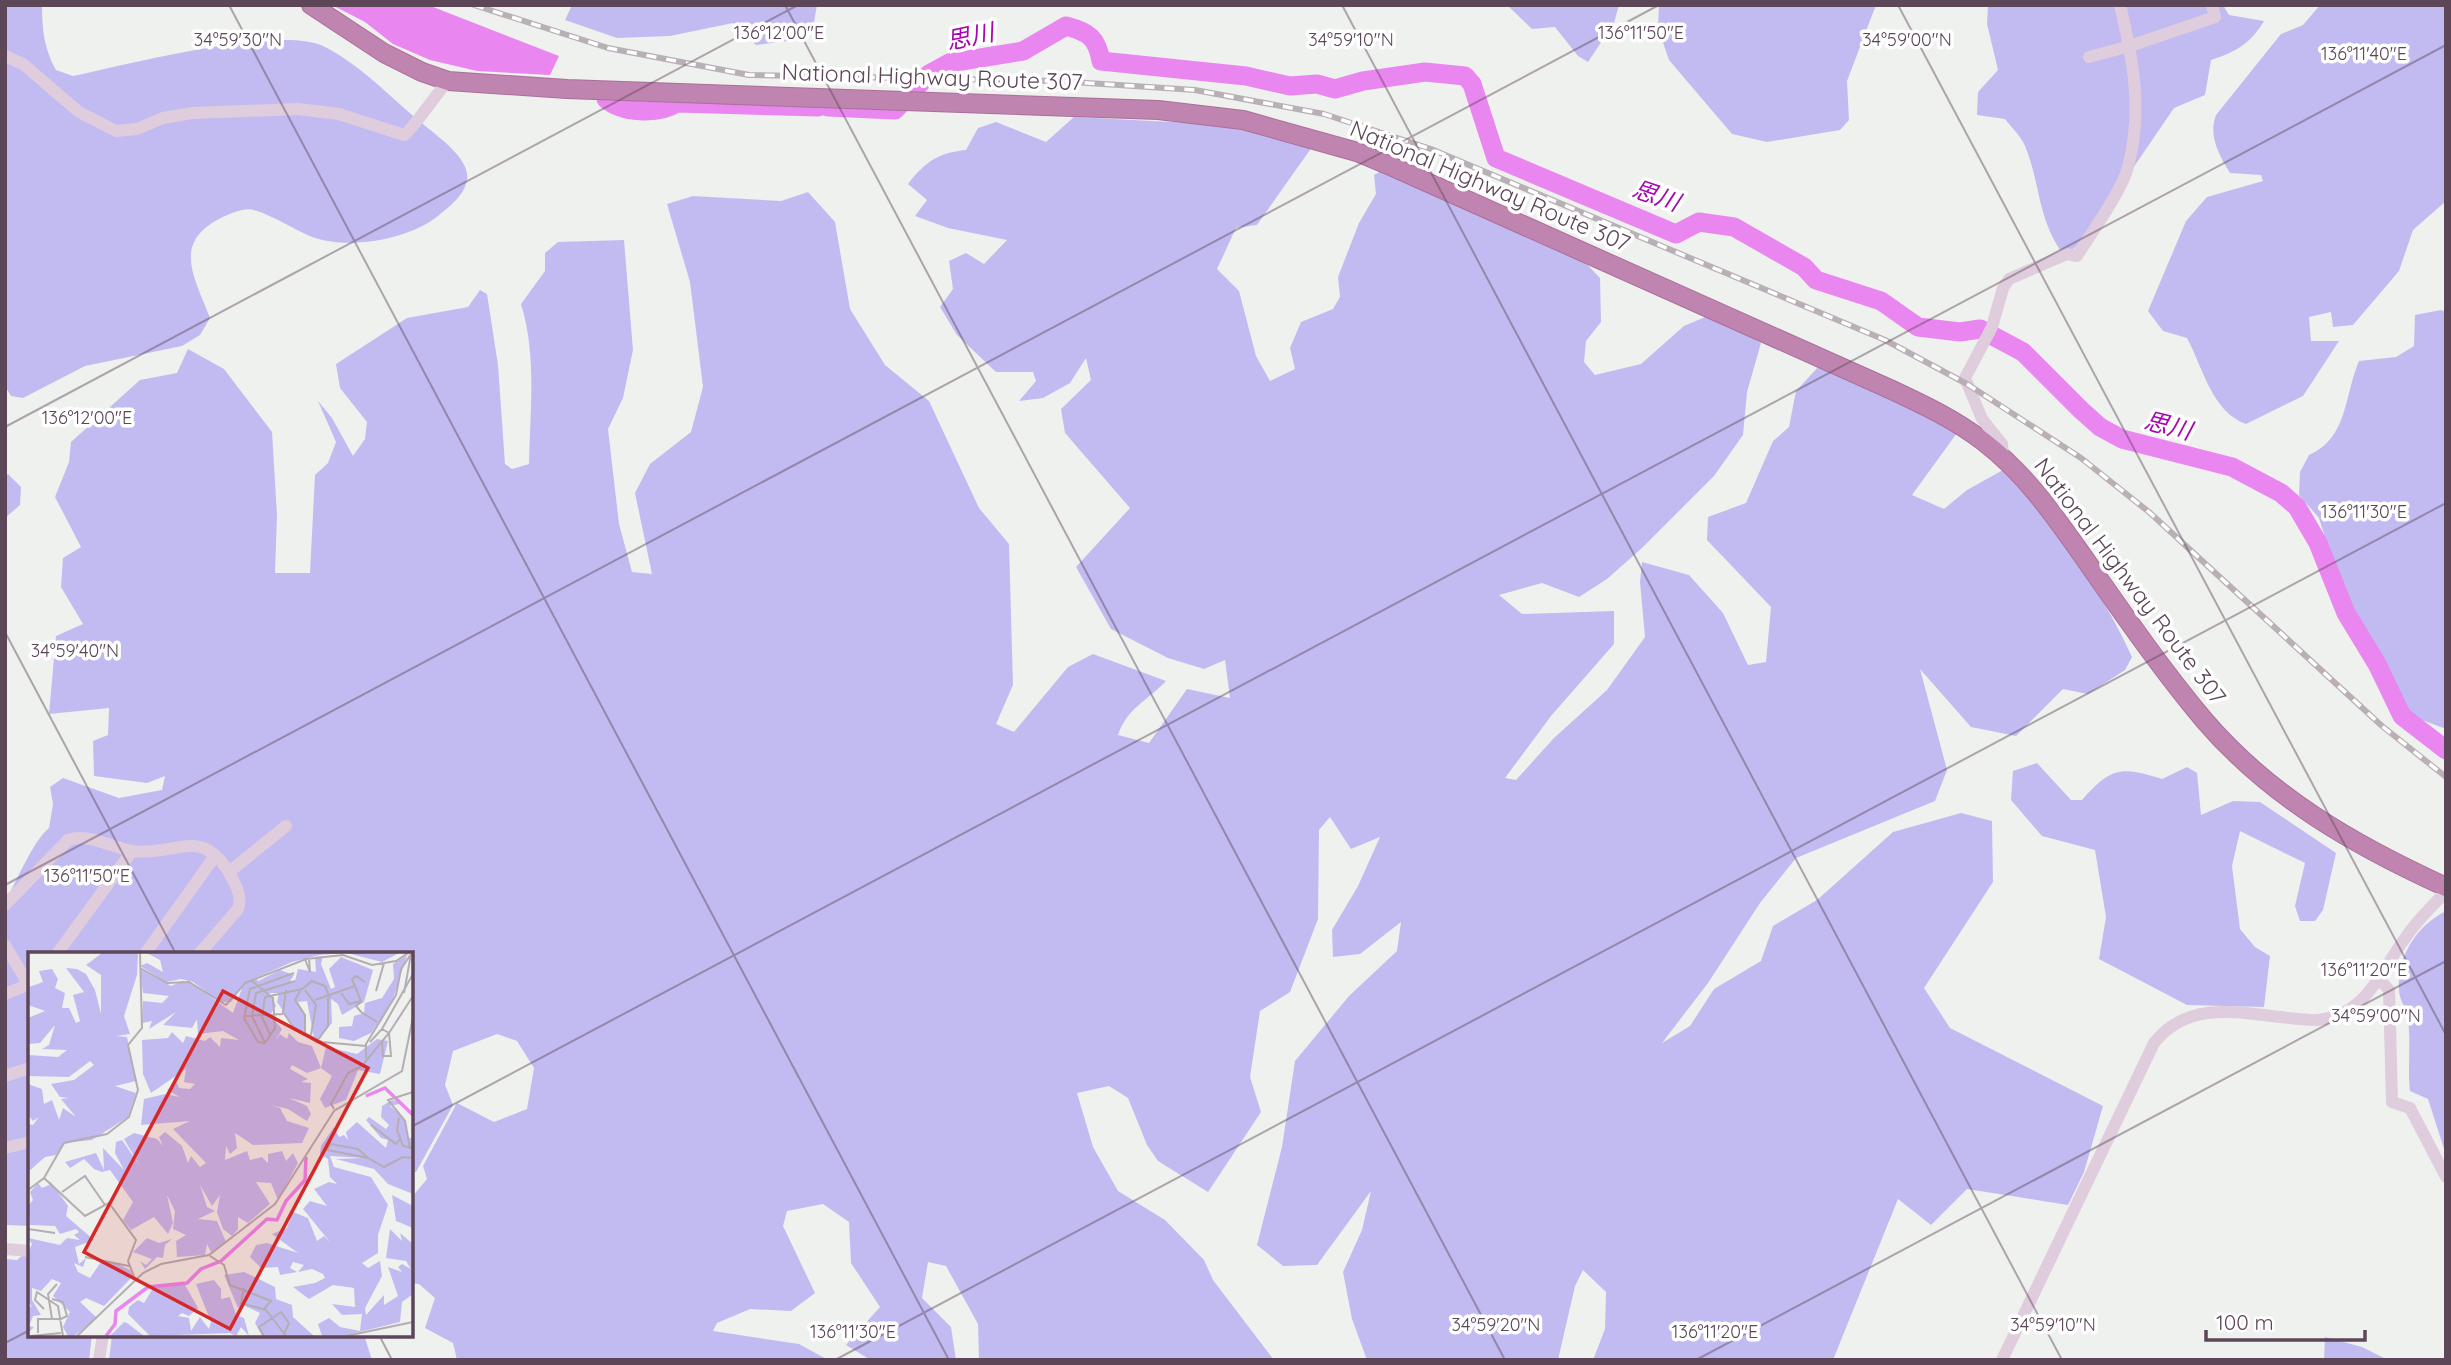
<svg xmlns="http://www.w3.org/2000/svg" width="2451" height="1365" font-family="Quicksand,'Noto Sans JP',sans-serif">
<style>
.green{fill:#c2bbf1}
.water{fill:#ea86ef}
.lines{fill:none;stroke-linecap:round;stroke-linejoin:round}
.river{stroke:#ea86ef;stroke-width:19}
.highway-casing{stroke:#ab6f9b;stroke-width:20}
.minor{stroke:#dfccdc;stroke-width:12}
.highway{stroke:#c084b0;stroke-width:18}
.rail-casing{stroke:#b9b0b6;stroke-width:6}
.rail{stroke:#fff;stroke-width:3.5;stroke-dasharray:10;stroke-linecap:butt}
.ticks{fill:none;stroke:#5d4658;stroke-width:2;stroke-opacity:0.45}
.labels{text-anchor:middle;stroke-width:7;stroke-linejoin:round;paint-order:stroke}
.street-label{font-size:23px;fill:#5d4658;stroke:#fff}
.water-label{font-size:24px;font-style:italic;fill:#a706af;stroke:#fff}
.inset-river{fill:none;stroke:#ea86ef;stroke-width:3.5}
.inset-road{fill:none;stroke:#b5adb2;stroke-width:2}
.view{fill:#d62828;fill-opacity:0.15;stroke:#d62828;stroke-width:3.5}
.inset-edge{fill:none;stroke:#5d4658;stroke-width:3.5}
.ticks-label{font-size:18px;text-anchor:middle;fill:#5d4658;stroke:#fff;stroke-width:7;stroke-linejoin:round;paint-order:stroke}
</style>
<rect width="100%" height="100%" fill="#eff1ee"/>
<!-- green -->
<path class="green" d="M5,5H42C42,29 44,49 56,70L73,76C125,65 278,25 323,46C360,64 391,98 423,124C437,136 471,159 467,180C464,196 450,206 438,216C408,240 348,250 312,237C293,229 274,216 254,210C244,207 229,214 219,219C171,244 196,280 210,318L200,335L182,346L85,366L23,398L11,396L5,386Z
M572,5H817L814,22L797,31L795,40L756,45L733,23L670,36L617,38L565,20Z
M1507,5H1619L1614,23L1588,62L1578,56L1555,27L1532,29Z
M1659,5H1876L1847,81L1849,120L1840,130L1767,142L1732,134L1669,60L1658,28Z
M1988,5H2223L2229,15L2264,21C2251,43 2236,52 2211,60L2205,95L2174,108L2086,237L2073,249L2060,250C2037,214 2040,182 2025,146C2021,136 2011,127 2005,119L1977,115L1978,92L1998,70L1987,24Z
M2320,5H2446V201L2413,230L2399,271L2353,325L2333,327L2331,312L2309,317L2311,341H2339L2303,396L2246,424C2212,412 2203,368 2187,338L2163,331L2148,311L2186,221L2207,197L2263,181L2261,175L2230,173C2219,155 2208,136 2216,115L2281,34L2303,25Z
M1074,117L1231,125L1312,147L1257,225L1236,228L1217,269L1239,291L1256,356L1270,381L1295,369L1290,348L1301,322L1333,309L1340,297L1338,277L1359,223L1376,194L1374,175L1385,169L1581,258L1600,278L1601,322L1586,341L1584,362L1595,375L1641,364L1684,326L1710,315L1761,343L1747,392L1743,435L1714,476L1642,548L1607,579L1579,597L1542,583L1499,595L1522,614L1614,611V644L1551,716L1505,778L1516,780L1554,738L1607,690L1645,637L1640,582L1642,562L1689,575L1723,613L1748,665L1766,662L1771,607L1707,540L1708,517L1746,503L1773,441L1789,427L1796,391L1820,365L1909,403L1957,433L1912,495L1944,509L1967,490L2003,470C2054,526 2101,588 2132,657L2125,670L2088,694L2063,689L2016,736L1971,727L1920,669L1947,770L1935,801L1796,858L1760,903L1708,983L1662,1043L1690,1026L1714,989L1761,961L1773,926L1817,900L1893,832L1961,813L1992,821L1993,882L1924,988L1950,1028L2103,1106L2084,1172L2068,1205L1967,1189L1931,1225L1898,1199L1833,1360H1593L1605,1329L1606,1292L1583,1270L1575,1286L1558,1360H1367L1352,1319L1343,1272L1362,1230L1371,1191L1317,1265L1283,1266L1257,1245L1282,1147L1295,1061L1349,996L1397,951L1401,922L1360,954L1333,957L1332,930L1358,886L1380,837L1351,849L1330,817L1319,830L1318,919L1290,992L1260,1011L1250,1077L1261,1112L1208,1192L1158,1161L1147,1145L1128,1098L1109,1086L1077,1093L1093,1147L1118,1191L1165,1220L1204,1260L1213,1280L1274,1360H979L978,1324L946,1266L928,1262L922,1298L951,1327L956,1360L869,1359L846,1345L880,1307L851,1263L849,1222L823,1204L787,1211L783,1226L815,1293L791,1311L750,1309L717,1323L713,1331L799,1344L828,1360H457L453,1343L425,1328L435,1298L419,1284L411,1283V1198L427,1179L423,1166L457,1103L494,1122L527,1109L534,1068L517,1041L497,1034L453,1051L445,1085L453,1105L416,1172H411V954H30V1226L5,1225V901C18,880 32,842 49,828L53,804L50,787L63,778L119,798L162,790L165,776L147,783L94,776L93,741L108,735L109,708L49,714L56,636L83,624L61,587L63,558L81,547L55,497L69,462L71,442L140,380L177,373L188,349L224,369L272,432L277,515L275,573H310L315,475L328,463L336,442L318,401L332,418L353,456L365,439L367,422L340,388L336,364L407,318L468,307L480,290L487,294L498,365L505,464L512,469L529,464C530,410 537,356 521,304L545,271V253L558,242L624,240L633,350L623,398L608,429L619,524L632,572L652,574L635,493L650,464L691,432L703,387L690,282L667,204L693,196L781,201L808,192L835,222L850,309L885,365L929,401L979,508L1009,544L1013,685L996,724L1014,732L1068,667L1093,654L1166,681C1146,702 1128,707 1118,735L1149,743L1187,689L1230,698L1225,660L1204,669L1168,658L1111,629L1076,567L1130,508L1065,433L1061,409L1091,380L1086,358L1070,383L1043,398L1019,401L1036,381L1033,372H996L957,335L940,307L953,289L949,261L966,253L984,264L1007,240L948,228L915,216L927,200L908,184C926,161 938,153 966,150L978,128L996,122L1046,142Z
M2441,310L2446,312V729L2414,717L2397,694L2373,646L2347,608L2319,518L2299,495L2300,472L2309,455C2348,438 2344,396 2359,361L2396,357L2414,346L2415,315Z
M8,474L21,487L20,505L5,518V476Z
M2037,763L2071,800H2082C2111,767 2121,766 2162,779L2187,767L2197,773L2201,815L2233,801L2260,802L2336,853L2323,910L2315,921H2300L2295,906L2305,863L2240,831L2232,866L2240,929L2255,947L2270,956L2264,1007L2187,1005L2099,959L2106,917L2095,850L2042,836L2011,800L2013,771Z
M2446,911V1155L2428,1099L2410,1091C2407,1066 2412,1039 2407,1015C2405,1006 2399,999 2399,990C2397,957 2416,926 2446,911Z
M23,1255L30,1257V1335H92L89,1360H5V1259L17,1260Z
M112,1335H364L372,1360H109Z
M2325,1337L2362,1347L2388,1360H2324Z"/>
<!-- water -->
<path class="water" d="M332,5H428L559,56L550,75L477,71L430,60L393,44L365,22Z"/>
<g class="lines">
<!-- river -->
<path class="river" d="M606,99C622,113 658,115 677,103L818,107
M828,107L895,110L929,74L949,63L1023,51L1066,26C1089,32 1097,38 1101,61L1246,76L1290,86L1317,84L1335,89L1363,81L1425,72L1465,76L1472,84L1496,158L1676,234L1699,222L1734,227L1804,267L1816,280L1881,301L1918,327L1960,332L1980,329L2023,352L2081,410L2100,427L2122,439L2232,467L2281,493L2297,507L2318,543L2346,613L2377,664L2402,716L2446,750"/>
<defs>
<path id="highway" d="M311,5L384,53L422,72L448,81L567,89L1158,110L1243,120L1357,152L1393,167L1892,390C1924,405 1956,420 1984,442C2027,475 2056,518 2087,562C2124,615 2162,670 2204,720C2270,797 2354,845 2446,887"/>
</defs>
<!-- highway casing -->
<use href="#highway" class="highway-casing"/>
<!-- minor -->
<path class="minor" d="M5,56L23,64L79,112L116,131L137,129L163,118L192,113L298,109L339,114L404,135C412,131 438,91 448,81
M2089,57L2130,46L2215,17L2212,5
M2003,458L2002,444L1982,419L1965,378L1992,327L2003,288L2009,279L2067,254L2077,256C2091,233 2122,191 2128,167C2143,112 2133,59 2120,5
M229,872L286,826
M5,905L68,840C90,833 110,847 132,851C176,857 203,823 232,878C238,888 242,898 238,909L199,954
M5,945L30,987
M57,954L132,851
M145,954L215,856
M2379,979L2389,990L2392,1102L2410,1108L2446,1177
M5,994L30,984
M5,1076L30,1068
M5,1148L30,1142
M5,1249L30,1251
M99,1360L103,1335
M2002,1360L2154,1043C2195,991 2261,1020 2318,1020C2368,1014 2379,973 2406,937C2417,920 2433,906 2446,891"/>
<!-- highway -->
<use href="#highway" class="highway"/>
<defs>
<path id="rail" d="M474,5L608,48L749,75L1057,81L1195,90L1324,114L1431,149L1885,340L1967,384L2081,458L2149,512L2382,726L2446,777"/>
</defs>
<!-- rail casing -->
<use href="#rail" class="rail-casing"/>
<!-- rail -->
<use href="#rail" class="rail"/>
</g>
<!-- ticks -->
<path class="ticks" d="M229,5L949,1360M785,5L1505,1360M1342,5L2062,1360M1898,5L2446,1035M5,427L798,5M5,632L176,954M5,885L1659,5M411,1127L2446,45M379,1335L392,1360M5,1343L30,1330M835,1360L2446,503M1696,1360L2446,961"/>
<g class="labels">
<!-- street labels -->
<g class="street-label">
<text transform="translate(932 77) rotate(2)" y="8">National Highway Route 307</text>
<text transform="translate(1490 186) rotate(23)" y="8">National Highway Route 307</text>
<text transform="translate(2130 581) rotate(53)" y="8">National Highway Route 307</text>
</g>
<!-- water labels -->
<g class="water-label">
<text transform="translate(970 37) rotate(-12)" y="8">思川</text>
<text transform="translate(1656 196) rotate(19)" y="8">思川</text>
<text transform="translate(2168 426) rotate(14)" y="8">思川</text>
</g>
</g>
<!-- overview -->
<g transform="translate(28 952)">
<rect width="385" height="385" fill="#eff1ee"/>
<path d="M74,1H110L109,23L96,64L102,82L88,84L99,85L108,129L87,134L108,141L100,165L64,188L36,191L28,203L17,205L0,220V172L5,173L11,165L5,169L0,163V132L14,137L16,152L24,148L31,168L35,156L48,165L33,147L41,146L32,145L23,132L46,128L66,113L62,109L41,125L0,124V103L30,105L39,98L14,97L21,93L27,73L12,91L0,92V66L17,59L0,53L1,35L15,30L11,19L24,17L30,27L27,36L37,41L34,56H41L48,71L52,69L45,43L56,40L38,16L49,17L58,22L67,38L73,62V23L58,13ZM119,1H316L291,3L264,10L228,26L230,29L252,18L266,23L262,29H267L270,17L288,20L287,5L295,4L293,12L303,37L307,35L301,17L313,5L345,18L336,50L314,63L310,52L303,47L304,71L287,91L279,49L270,50L278,64L277,80L267,76L256,60L249,50L251,41H241L248,54L242,63L254,77L247,89L252,82L259,87L261,81L270,90L284,94L293,116L298,95L329,102L349,87L360,89L352,122L330,118L318,148L297,156L292,147L304,124L293,116L279,121L264,113L262,117L280,127L273,130L283,131L282,151L261,146L279,154L283,162L279,169L260,157L243,153L252,156L259,169L281,176L274,191L225,193L207,181L209,196L202,202L198,194L197,208L219,199L222,208L234,205L240,211V202L254,199L258,209L265,201L270,211L250,248L243,231L228,230L242,252L220,271L210,265V277L204,284L195,277L189,260L192,243L184,254L172,233L179,255L187,259L170,267L189,269L198,290L183,300L179,292L177,303L149,305L148,289L158,283L145,277L147,259L139,243L145,271L140,282L126,265L103,278L95,268L105,250L82,218L74,220L66,217L56,207L42,216L37,210L68,201L76,218L75,196L96,218L87,201L88,190L94,188L112,214L96,187L106,181L129,187L135,194L131,185L137,180L154,194L160,211L163,204L172,215L178,211L145,177L162,169L113,173L116,147L137,142L152,145L139,138L149,130L151,136L162,137L167,132L156,130L158,117L123,141L115,122L114,88L140,86L144,80L155,91L158,84L177,89L182,85L192,95L193,86L211,88L195,79L170,82L169,67L164,76L135,73L148,60L121,77L124,69L114,71L115,49L134,51L141,44L115,41L112,17L143,34L154,29L165,32L205,61L214,36L203,50H192L165,30L153,27L138,30L112,14L119,11L135,20L132,8ZM319,1H371L354,10ZM379,3L364,50L343,81L326,89L311,86V75L324,74L326,64L336,61L337,51L354,46L366,27L365,12ZM364,148L375,151L362,154L375,165L381,186H385V242L360,232L346,217L308,207L336,206L302,204L306,215L343,225L360,253L350,283V301L334,311L340,316L352,309L354,324L337,356L338,363L356,343V353L370,344L360,315L374,320L370,315L374,312L383,317L378,309L358,306L362,277L374,289L372,281L385,292V342L374,350L372,370L315,384H294L290,372L301,366L312,375L332,379L334,362L314,363L304,352L327,355L326,336L305,333L281,347L265,335L287,331L297,326L295,322L284,317L270,320L276,313L265,310L262,316L269,320L252,323L250,315L233,316L222,305L228,293L239,291L270,301L244,282L259,276L265,260L280,266L289,289L296,284L302,290L275,257L282,249L299,254L286,237L301,230L309,232L302,225L300,207L292,202L293,194L306,175L311,185L316,183L320,188L318,180L329,170L358,196L360,188L353,186L338,168L341,165L358,177L361,173L353,165L354,154ZM22,229L40,254L38,264L66,288L47,295L51,312L58,306L55,315L46,311L50,320L62,326L73,310L88,311L102,318L105,324L76,354L58,346L52,350L69,366L46,384H40L35,375L42,360L25,344L33,331L24,327L13,339L4,336V348L13,363L5,364L1,374L6,375L0,381V354L4,355L0,349V301L4,292L0,286L32,293L39,286L52,288L46,283L51,280L48,277L32,282L27,274L2,273L0,254L5,248L2,240L10,231L14,236L21,233ZM364,243L385,254V276L368,269ZM119,286L131,291L144,287L137,293L135,306L129,305L117,317L112,309L118,313L124,307L105,300ZM216,320L247,335L248,347L264,353L265,365L286,384H234L227,371L232,361L215,353L210,356L196,323ZM186,328L193,337V347L202,345L208,363L216,366L221,384L213,375L208,384L202,381L122,384L100,362L101,355L110,348L116,351L127,333H157L170,356L161,364L154,361L150,364L161,366L163,379L172,365L181,377L183,370L168,332ZM96,370L99,371L116,384H82Z" fill="#c2bbf1"/>
<path class="inset-river" d="M338,144L357,136L385,163M78,384L87,372L88,359L120,335L159,331L173,317L193,309L239,267L249,268L258,249L277,228L278,205"/>
<path class="inset-road" d="M277,7L282,20L281,6M112,16L139,31L161,30L198,53L217,31L278,7L315,3L344,13L368,9L380,1M223,28L245,46L247,76L237,91M258,38L255,60L266,76L294,90L338,94M277,38L288,53L283,83M272,39L267,48L277,63V81M348,39L356,11M313,41L321,52L333,49L324,27L328,24L337,30M376,41L383,2M287,48L327,34M333,50L328,54L333,60L349,70M215,64L255,62M242,82L234,65L237,45L274,37L284,29L297,34L302,46M290,88L300,74V46M342,90L354,77L385,22M354,90L355,104H363L361,81L354,77M237,91L230,90L216,66L222,37L266,21M237,91L224,64L228,41L267,29M338,107V92L368,43L373,17L383,2M306,157L303,152L320,121L334,114L361,81L385,44M371,166L369,178L375,194L385,196M343,173L368,192L372,187M382,197L377,169L360,148L385,140M340,206L330,197L303,192L299,198L340,206L356,215L375,205L385,206M16,226L57,264L77,253M0,238L16,226L36,191L79,182L101,165L110,138L100,93L114,76L112,1M34,240L57,224L77,253L81,251L108,288L100,309L107,327M0,277L27,281M182,304L196,313L202,333L243,349L236,357M57,305L101,314M216,336L213,351L238,358L258,384M24,347L35,350L39,364L31,368M16,357L7,348L9,340L30,354L35,384M24,367L20,342L29,332M10,381V367H31M3,384L33,381M49,384L115,321L133,312L181,303L247,252L306,159L374,119L385,65M236,384L231,375L253,360L261,371L256,382M318,384L385,370"/>
<path class="view" d="M195,39L340,116L202,377L56,300Z"/>
<rect width="385" height="385" class="inset-edge"/>
</g>
<g class="ticks-label">
<text x="1641" y="39">136°11'50"E</text>
<text x="779" y="39">136°12'00"E</text>
<text x="238" y="46">34°59'30"N</text>
<text x="1351" y="46">34°59'10"N</text>
<text x="1907" y="46">34°59'00"N</text>
<text x="2364" y="60">136°11'40"E</text>
<text x="87" y="424">136°12'00"E</text>
<text x="2364" y="518">136°11'30"E</text>
<text x="75" y="657">34°59'40"N</text>
<text x="87" y="882">136°11'50"E</text>
<text x="2364" y="976">136°11'20"E</text>
<text x="2376" y="1022">34°59'00"N</text>
<text x="1496" y="1331">34°59'20"N</text>
<text x="2053" y="1331">34°59'10"N</text>
<text x="853" y="1338">136°11'30"E</text>
<text x="1715" y="1338">136°11'20"E</text>
</g>
<!-- border -->
<rect width="2451" height="1365" fill="none" stroke="#5d4658" stroke-width="14"/>
<!-- scale -->
<path d="M2206 1330v10h159v-10" fill="none" stroke="#5d4658" stroke-width="3.5"/>
<text x="2216" y="1330" font-size="21" fill="#5d4658" stroke="#ffffff" stroke-width="5" paint-order="stroke">100 m</text>
</svg>
